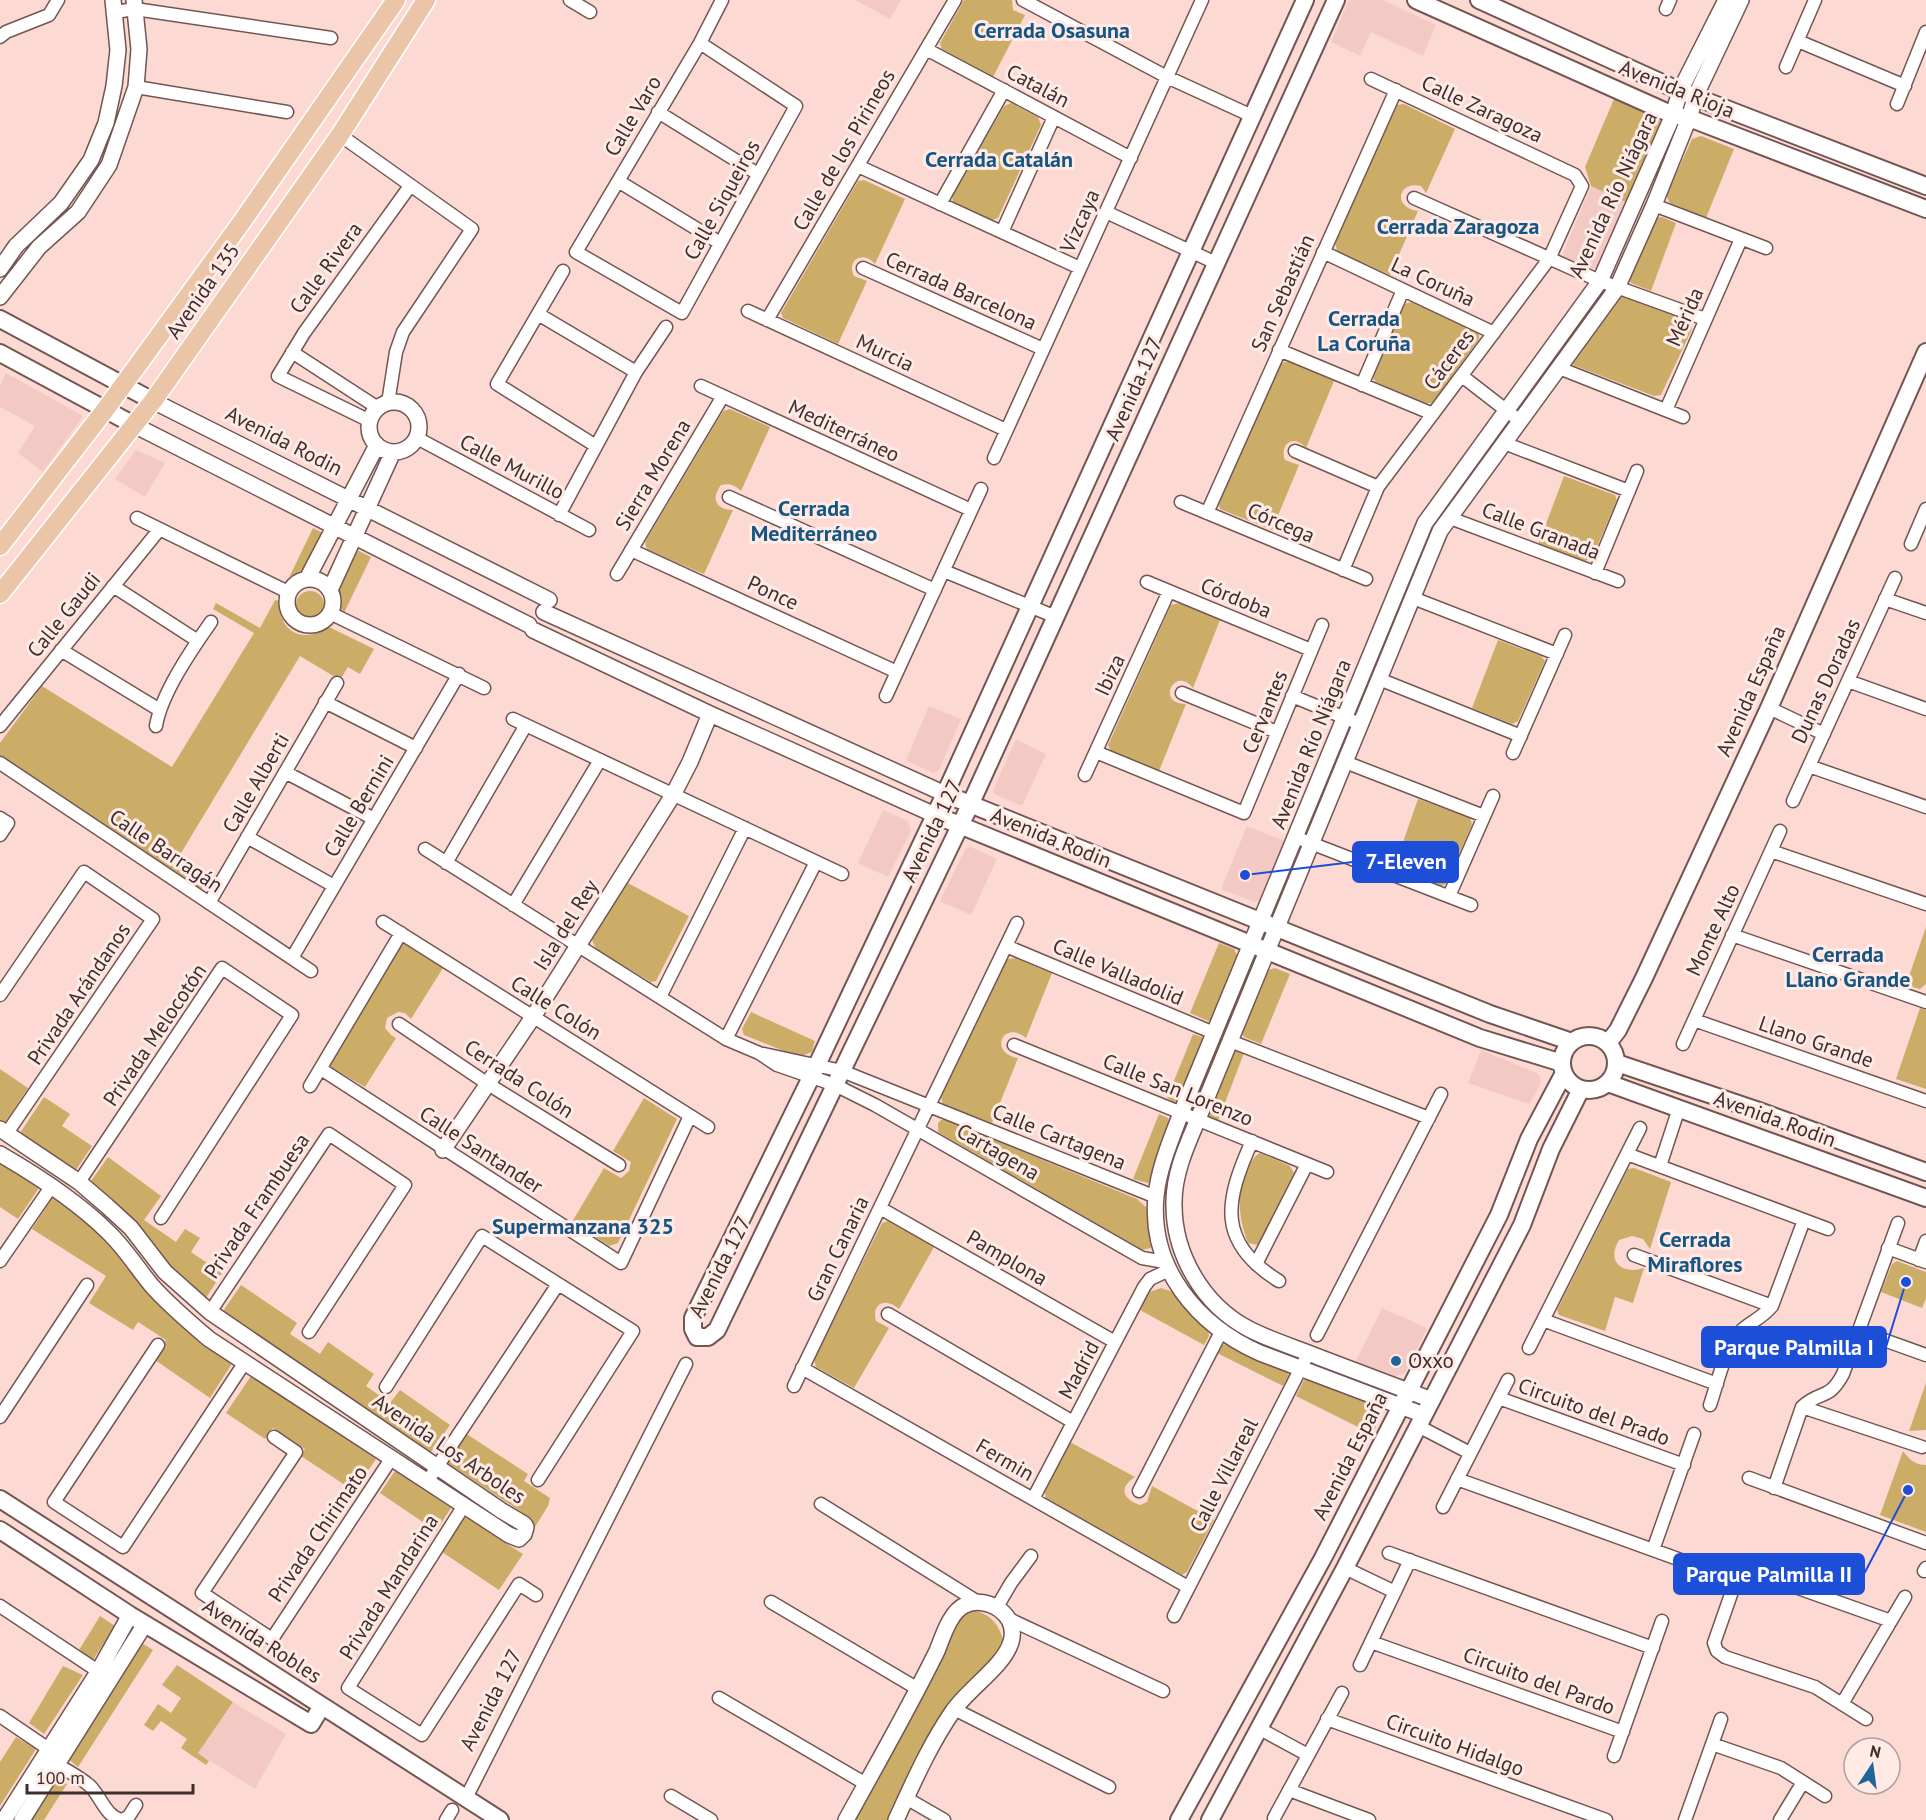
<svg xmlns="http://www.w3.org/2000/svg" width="1926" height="1820" font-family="'PT Sans',sans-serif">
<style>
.built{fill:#f3cac3}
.green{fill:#ccad67}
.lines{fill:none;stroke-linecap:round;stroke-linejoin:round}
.minor-casing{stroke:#735652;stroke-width:15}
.tertiary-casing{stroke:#735652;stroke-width:18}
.secondary-casing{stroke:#735652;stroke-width:20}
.primary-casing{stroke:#fff;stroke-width:21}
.minor{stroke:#fff;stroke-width:12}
.tertiary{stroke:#fff;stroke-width:15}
.secondary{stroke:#fff;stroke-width:16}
.primary{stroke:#ebc5a7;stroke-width:18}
.poi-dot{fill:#1e6599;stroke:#ffeae6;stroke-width:2}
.labels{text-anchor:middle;stroke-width:6;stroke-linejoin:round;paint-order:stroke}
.street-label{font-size:21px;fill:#3d2f2d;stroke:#ffeae6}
.poi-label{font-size:21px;fill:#3d2f2d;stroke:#ffeae6;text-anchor:start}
.neighbourhood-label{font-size:22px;font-weight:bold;fill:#145584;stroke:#ffeae6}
.leader{fill:none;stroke:#1d4ed8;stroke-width:2}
.callout-dot{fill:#1d4ed8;stroke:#ffeae6;stroke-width:2}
.callout{fill:#1d4ed8;stroke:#1d4ed8;stroke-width:2}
.callout-label{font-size:22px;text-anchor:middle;font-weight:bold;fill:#fff}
</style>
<rect width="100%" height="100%" fill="#fcd9d3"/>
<!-- built -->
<path class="built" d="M855,0H901L890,19Z
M1349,0H1383L1436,25L1423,56L1371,32L1360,56L1331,42Z
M1591,186L1628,203L1600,266L1593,269L1562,256Z
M6,373L83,416L43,472L18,453L35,426L0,407V386Z
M136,450L165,463L145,497L115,479Z
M929,706L961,719L939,770L933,773L906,760Z
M1016,739L1046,754L1022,806L994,794L993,790Z
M883,810L908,821L911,831L888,877L858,863Z
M1247,826L1284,841L1260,901L1254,902L1221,889Z
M971,847L997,859L971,915L940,901L966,848Z
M1481,1050L1537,1073L1540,1076L1541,1083L1529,1104L1468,1083Z
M1382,1308L1427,1328L1405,1373L1393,1377L1355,1363Z
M233,1702L286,1734L255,1789L198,1753Z"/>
<!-- green -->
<path class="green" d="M964,0H1012L1013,10L1025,15L993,77L942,49L940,43Z
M1614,99L1659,119L1662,126L1628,203L1591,186L1585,167Z
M1011,103L1038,117L1041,125L998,218L992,220L953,203L952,196L1004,106Z
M1404,104L1455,129L1426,193L1421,186C1398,181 1392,207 1418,211L1390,275L1337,251L1335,243L1397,105Z
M1701,136L1734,149L1706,218L1670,203L1666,196L1692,139Z
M864,180L905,199L875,264C863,250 846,260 854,276L867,281L838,344L783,318L781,313L858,181Z
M1662,217L1676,223L1651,291L1631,283L1629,277L1655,218Z
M1624,295L1690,321L1692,329L1661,395L1654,396L1573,365L1574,360L1616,296Z
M1412,302L1479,333V339L1433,403H1426L1376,382L1373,378L1404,304Z
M1288,361L1334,381L1306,448C1294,433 1279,444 1285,460L1299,465L1272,530L1220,509L1218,502L1282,363Z
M730,409L770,427L741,491C735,485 730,483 721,485C710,499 717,510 733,510L704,574L647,550L645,542L723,411Z
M1564,476L1615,495L1617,500L1592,558L1585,561L1538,545Z
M313,528L325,534L301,575L286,584Z
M355,549L371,557L343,615L340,613V598L337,591Z
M296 605a14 14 0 1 1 28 0a14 14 0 1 1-28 0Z
M275,600L279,601C279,633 303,644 329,627L374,649L360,674L348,667L340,680L300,656L175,863L205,883L201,890L0,757V743L42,686L172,767L254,633L213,609L216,603L260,628Z
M1179,603L1220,620L1193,688C1175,665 1155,704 1186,704L1159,771L1111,751L1108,745L1171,605Z
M1498,640L1541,656L1545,661L1518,721L1512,724L1472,708Z
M1418,799L1470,818L1472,824L1446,884L1440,886L1394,868Z
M626,882L689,916L656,981L651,982L596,949L592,940Z
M1926,927V984L1920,989L1906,985Z
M403,943L443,968L411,1019L405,1013L398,1012L387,1018L385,1028L391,1035L396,1038L365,1087L329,1066Z
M1219,943L1234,949L1239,959L1215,1019L1208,1021L1190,1013Z
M1016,958L1052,973L1026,1038C1003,1019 988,1053 1018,1058L992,1123L943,1104L941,1097L1007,959Z
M1275,968L1290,974L1261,1044L1244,1037L1241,1032L1265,971Z
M1920,1008L1926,1010V1089L1896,1079Z
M751,1012L815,1041L812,1052L799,1057L744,1035L742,1029Z
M1193,1034L1202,1037L1204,1041L1179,1101L1174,1102L1167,1098Z
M1236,1050L1244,1053L1218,1121L1209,1118L1206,1113L1231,1052Z
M0,1069L28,1088L4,1124L0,1122Z
M44,1097L70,1114L62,1126L92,1146L76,1170L20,1133Z
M644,1098L677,1119L618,1243L609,1246L572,1222L604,1168L621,1178L629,1171L631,1162L613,1151Z
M1159,1114L1168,1118L1170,1123L1152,1179L1148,1183L1133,1179Z
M941,1120H946L1137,1199L1147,1208L1153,1244L1151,1248L1142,1250L938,1132V1123Z
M1260,1153L1290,1166L1294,1173L1258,1245L1248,1243C1238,1216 1236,1194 1248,1168C1252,1161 1253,1157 1260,1153Z
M108,1157L161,1196L144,1220L176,1242L185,1229L200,1238L191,1252L222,1273L204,1301L89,1184Z
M0,1163L39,1188L18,1219L0,1207Z
M1634,1168L1671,1182L1650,1249L1643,1239L1632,1236L1619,1240C1606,1262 1622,1275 1644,1268L1633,1303L1615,1297L1605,1331L1559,1315L1557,1310L1628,1169Z
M54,1195L103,1235L152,1297L174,1320L191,1334L233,1362L210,1398L155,1360L166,1340L138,1322L133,1330L89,1303L106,1276L32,1229Z
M888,1221L934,1247L899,1309C886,1297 871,1303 876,1321L889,1328L854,1388L816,1367L814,1360L882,1223Z
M1897,1261L1926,1272V1298L1922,1308L1881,1292L1892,1264Z
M241,1285L297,1323L290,1334L320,1354L328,1342L374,1374L366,1386L390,1403L400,1390L450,1425L431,1452L223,1311Z
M1161,1288L1174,1292L1186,1309L1208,1331L1209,1336L1204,1345L1140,1310L1149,1292Z
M1227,1344L1257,1359L1287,1370L1289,1375L1283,1386L1217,1353L1221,1345Z
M251,1376L376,1459L354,1491L301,1456L305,1449L273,1428L265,1439L226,1413Z
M1304,1380H1310L1380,1406L1383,1413L1372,1434L1296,1396Z
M1926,1383V1430L1909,1431Z
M465,1433L528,1474L524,1481L550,1498L548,1506L533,1530L529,1528L523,1513L446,1462Z
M1070,1442L1135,1477C1118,1488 1123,1499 1140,1505L1147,1502L1152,1486L1214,1520L1187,1572L1182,1575L1046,1498L1045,1492Z
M1903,1451C1909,1459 1915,1465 1926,1465V1532L1880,1515Z
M395,1471L451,1508L436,1531L380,1493Z
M465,1517L523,1554L499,1590L442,1552Z
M969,1609C993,1614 1001,1626 1005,1649L968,1685L891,1820H848L956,1617Z
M100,1616L115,1626L93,1660L79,1650Z
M137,1640L153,1650L78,1767L67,1758Z
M177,1665L233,1702L198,1753L209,1761L206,1765L181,1748L187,1739L161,1721L153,1731L144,1725L158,1704L171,1713L181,1698L162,1685Z
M63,1666L83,1675L44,1734L29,1723Z
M16,1737L36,1749L0,1806V1762Z
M55,1776L67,1784L44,1820H26Z"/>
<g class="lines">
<defs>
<path id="minor" d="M570,0L590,12
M1023,0L1167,77L1252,116
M1666,9L1670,0
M115,12L135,9L331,38
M0,37L6,32L49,15L58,0
M1798,41L1905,86
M700,43L796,106L682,313L576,252L700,43L722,0
M926,49L1131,158
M1786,67L1815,0
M136,87L287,112
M1897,104L1926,32
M658,112L758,174
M340,135L472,229L403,332L396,352L388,403
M858,166L1080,268
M618,181L720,243
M1414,198L1600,281L1705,319
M940,204L1004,90
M1654,205L1766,248
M1106,212L1216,263
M1002,232L1054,117
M1323,252L1494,333
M863,268L1043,349
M563,271L497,384L596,446
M748,311L1006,430
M538,314L636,372
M767,320L955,0
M1279,350L1433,414
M292,352L378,408
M1559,368L1683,417
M1462,376L1520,421
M1362,385L1403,290
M701,386L971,510
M1666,410L1741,239
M370,421L278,376L304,333L410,186
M417,438L589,530
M1504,443L1629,491
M1295,451L1378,487
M994,458L1202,0
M729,497L935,590
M1181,502L1366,579
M1207,513L1396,90
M559,515L636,372L666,327
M137,518L288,592
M1450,518L1618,581
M1911,544L1926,509
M631,550L897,672
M1343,570L1378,487L1549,259L1582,186L1575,175L1371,79
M944,571L1056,617
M1595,573L1637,471
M617,574L723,396
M1147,582L1311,650
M113,586L198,641
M1413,598L1557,654
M1885,599L1926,613
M330,613L484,688
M61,650L158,709
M1379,679L1521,736
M1848,681L1926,709
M1182,693L1277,732
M886,696L981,489
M1292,696L1360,724
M325,702L416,748
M1769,708L1824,734
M513,719L842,874
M0,726L159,530
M156,726C161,694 192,649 211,622
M1096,752L1244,813L1322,625
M1513,753L1565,635
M1345,762L1484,816
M0,763L311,971
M1809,766L1926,807
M285,772L374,819
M1085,775L1169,591
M1793,801L1895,578
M0,818L8,823L0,835
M247,837L334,886
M1295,837L1471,905
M425,849L726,1039L759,1053L777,1065L835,1085L875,1105L1142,1258L1165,1262
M1771,851L1926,904
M446,863L526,725
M1449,896L1493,796
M209,903L337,683
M513,905L600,760
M383,922L708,1127
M1732,935L1926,1002
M1006,946L1214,1033
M292,958L459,674
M0,995L84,872L153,919L7,1133
M660,997L745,828
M1694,1020L1926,1101
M399,1024L488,1084L619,1165
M726,1039L816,862
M1230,1041L1429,1118
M1683,1044L1780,831
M1014,1045L1327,1172
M764,1054L842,1071L1156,1197
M321,1069L621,1263L690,1116
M310,1086L401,933
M1252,1141C1225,1201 1216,1242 1279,1281
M1627,1154L1828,1229
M1660,1166L1679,1108
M79,1182L222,968L292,1015L161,1218
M880,1208L1115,1342
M1888,1248L1926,1262
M1634,1255L1772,1306
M1919,1260L1926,1241
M0,1261L51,1187
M1256,1264L1307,1164
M210,1312L329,1134L405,1185L309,1332
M888,1314L1073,1422
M1543,1320L1717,1384
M1859,1331L1926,1355
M1317,1335L1441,1094
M158,1345L54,1502L123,1547L245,1362
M1529,1348L1640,1128
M802,1368L1188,1587
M794,1386L1017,923
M386,1387L482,1236L633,1331L538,1480
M1499,1398L1684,1465
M1710,1405C1717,1385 1726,1343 1742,1330C1753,1320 1761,1319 1772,1306L1804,1220
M1802,1407L1922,1447
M0,1417L87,1285
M1418,1426L1470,1453
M274,1437L296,1452L202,1593L272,1639L391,1459
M1749,1478L1926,1543
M1457,1479L1736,1580L1753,1572L1891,1621
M427,1482L558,1284
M1774,1488L1802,1407C1821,1389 1828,1402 1843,1374L1898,1223
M1139,1491L1221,1332
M1033,1499L1144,1287L1150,1279L1169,1270
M821,1504L978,1602
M463,1507L348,1688L422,1735L519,1584L536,1595
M1443,1507L1508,1380
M1653,1550L1694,1434
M1389,1553L1653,1648
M1345,1568L1395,1592
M1924,1571L1926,1568
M1736,1580L1714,1643L1717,1651L1725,1657L1815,1687L1866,1719
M771,1602L918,1689
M0,1606L104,1675
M997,1607L1011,1583L1031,1556
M1174,1616L1305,1360
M1009,1619L1163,1691
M1371,1642L1623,1732
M1360,1665L1410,1560
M719,1698L866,1784
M1842,1704L1905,1597
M954,1709L1109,1787
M0,1716L56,1754
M1327,1719L1606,1820
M1260,1729L1308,1755
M1712,1744L1781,1768L1825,1796
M1614,1756L1662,1621
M49,1760C62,1768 79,1776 90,1786C101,1797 106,1817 122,1820
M1289,1790L1369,1820
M671,1796L711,1820
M466,1798L686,1364
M906,1798L944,1820
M1274,1818L1342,1693
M123,1820L129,1816L136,1805
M446,1820L452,1810
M1685,1820L1721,1719
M1780,1820L1803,1782"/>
<path id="tertiary" d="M0,269L16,246L61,203L91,160L106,123L114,86L118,50L113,0
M0,297L39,247L78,212L109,165L136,87L139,49L134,0
M153,401L549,600
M369 427a25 25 0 1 1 50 0a25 25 0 1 1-50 0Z
M134,425L529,625
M287 602a23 23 0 1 1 46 0a23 23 0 1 1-46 0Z
M307,579L377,445
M330,590L393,452
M544,612L945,794
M533,630L710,714L935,815
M0,1129L79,1182L107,1206L131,1228L165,1272L210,1312L502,1511L524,1524L526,1527L524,1534L519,1539L509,1535L209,1339C189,1322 170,1306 152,1286C137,1268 125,1248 108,1232C77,1201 38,1176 0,1154
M443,1150L533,1017L673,795L690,762L710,714
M1432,1400C1395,1386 1358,1372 1321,1358C1297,1348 1272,1341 1249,1329C1203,1305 1173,1254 1174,1202C1174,1173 1187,1145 1198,1119L1440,531L1617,288L1654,205L1689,118L1696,95L1741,0
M1424,1415L1260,1353C1197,1325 1149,1268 1156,1196C1159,1167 1171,1140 1181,1113L1425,523L1600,281L1673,115L1680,91L1726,0
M4,1820L98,1672L130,1615
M22,1820L145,1624
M846,1820C877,1764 909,1708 937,1651C943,1636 950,1612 965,1605C988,1595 1019,1615 1011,1642C1004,1666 969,1688 953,1711C930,1744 913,1783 896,1820"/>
<path id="secondary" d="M1305,0L945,794L817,1065L693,1318V1329L697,1337H708L717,1330L971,803L1336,0
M1416,0L1673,115L1689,118L1926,209
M1479,0L1680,91L1926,186
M0,319L153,401
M0,353L134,425
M945,794L1490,1014L1572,1042
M935,815L1480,1038L1562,1063
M1562 1063a27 27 0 1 1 54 0a27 27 0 1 1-54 0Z
M1608,1043L1618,1030L1644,978L1769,708L1926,352
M1617,1063L1759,1111L1926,1172
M1608,1083L1926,1198
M0,1499L500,1820
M0,1530L130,1615L311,1724L322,1706
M1179,1820L1323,1558L1499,1215L1529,1139L1564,1073
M1210,1820L1345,1568L1522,1225L1551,1149L1581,1089"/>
<path id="primary" d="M0,546L105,410L241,223L396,0
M0,594L153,401L340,135L426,0"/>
</defs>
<!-- minor casing -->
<use href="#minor" class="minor-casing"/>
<!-- tertiary casing -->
<use href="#tertiary" class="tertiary-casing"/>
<!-- secondary casing -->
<use href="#secondary" class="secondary-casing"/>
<!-- primary casing -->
<use href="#primary" class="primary-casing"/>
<!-- minor -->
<use href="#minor" class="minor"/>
<!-- tertiary -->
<use href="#tertiary" class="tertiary"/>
<!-- secondary -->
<use href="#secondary" class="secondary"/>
<!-- primary -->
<use href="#primary" class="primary"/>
</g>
<!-- markers -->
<circle class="poi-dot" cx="1396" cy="1361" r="6"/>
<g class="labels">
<!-- street labels -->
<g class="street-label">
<text transform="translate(1038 86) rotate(28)" y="7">Catalán</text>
<text transform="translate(1677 89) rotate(22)" y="7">Avenida Rioja</text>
<text transform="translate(1482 109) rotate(25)" y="7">Calle Zaragoza</text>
<text transform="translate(633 116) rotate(-59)" y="7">Calle Varo</text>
<text transform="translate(844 150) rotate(-60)" y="7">Calle de los Pirineos</text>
<text transform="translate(1613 195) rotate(-65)" y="7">Avenida Río Niágara</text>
<text transform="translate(722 200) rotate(-61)" y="7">Calle Siqueiros</text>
<text transform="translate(1080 221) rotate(-66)" y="7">Vizcaya</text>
<text transform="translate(326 268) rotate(-54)" y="7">Calle Rivera</text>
<text transform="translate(1433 282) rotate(25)" y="7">La Coruña</text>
<text transform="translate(203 291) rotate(-55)" y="7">Avenida 135</text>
<text transform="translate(961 291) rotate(24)" y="7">Cerrada Barcelona</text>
<text transform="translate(1283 293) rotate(-66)" y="7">San Sebastián</text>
<text transform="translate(1685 317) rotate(-66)" y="7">Mérida</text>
<text transform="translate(885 353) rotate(25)" y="7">Murcia</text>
<text transform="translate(1449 360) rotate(-53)" y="7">Cáceres</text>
<text transform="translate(1134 389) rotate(-66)" y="7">Avenida 127</text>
<text transform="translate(844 431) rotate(25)" y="7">Mediterráneo</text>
<text transform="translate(284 441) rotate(27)" y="7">Avenida Rodin</text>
<text transform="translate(512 467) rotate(28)" y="7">Calle Murillo</text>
<text transform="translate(653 475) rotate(-59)" y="7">Sierra Morena</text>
<text transform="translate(1281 523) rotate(23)" y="7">Córcega</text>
<text transform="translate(1541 531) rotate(21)" y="7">Calle Granada</text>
<text transform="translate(773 593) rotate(25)" y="7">Ponce</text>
<text transform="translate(1236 598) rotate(22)" y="7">Córdoba</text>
<text transform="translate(64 615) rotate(-51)" y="7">Calle Gaudi</text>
<text transform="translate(1110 675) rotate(-65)" y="7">Ibiza</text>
<text transform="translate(1826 681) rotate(-65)" y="7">Dunas Doradas</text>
<text transform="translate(1751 691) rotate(-66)" y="7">Avenida España</text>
<text transform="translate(1265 712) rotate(-68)" y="7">Cervantes</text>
<text transform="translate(1311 744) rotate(-68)" y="7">Avenida Río Niágara</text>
<text transform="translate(256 783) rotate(-60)" y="7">Calle Alberti</text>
<text transform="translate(359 806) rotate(-59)" y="7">Calle Bernini</text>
<text transform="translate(932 831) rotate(-64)" y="7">Avenida 127</text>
<text transform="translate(1051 838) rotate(22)" y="7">Avenida Rodin</text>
<text transform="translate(166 851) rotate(34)" y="7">Calle Barragán</text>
<text transform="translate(566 925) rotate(-58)" y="7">Isla del Rey</text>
<text transform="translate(1713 930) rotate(-65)" y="7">Monte Alto</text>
<text transform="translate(1118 972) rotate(23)" y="7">Calle Valladolid</text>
<text transform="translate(79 994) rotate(-56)" y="7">Privada Arándanos</text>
<text transform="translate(556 1008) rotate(32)" y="7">Calle Colón</text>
<text transform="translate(155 1035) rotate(-56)" y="7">Privada Melocotón</text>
<text transform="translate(1816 1042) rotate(19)" y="7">Llano Grande</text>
<text transform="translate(519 1079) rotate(33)" y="7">Cerrada Colón</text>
<text transform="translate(1178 1090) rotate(22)" y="7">Calle San Lorenzo</text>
<text transform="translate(1775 1119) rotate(20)" y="7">Avenida Rodin</text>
<text transform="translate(1059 1137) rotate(22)" y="7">Calle Cartagena</text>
<text transform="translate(481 1150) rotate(33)" y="7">Calle Santander</text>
<text transform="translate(998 1152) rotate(30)" y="7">Cartagena</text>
<text transform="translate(257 1206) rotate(-56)" y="7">Privada Frambuesa</text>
<text transform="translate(838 1249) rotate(-64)" y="7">Gran Canaria</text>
<text transform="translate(1007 1258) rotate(30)" y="7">Pamplona</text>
<text transform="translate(720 1267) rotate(-63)" y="7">Avenida 127</text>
<text transform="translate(1079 1370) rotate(-62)" y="7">Madrid</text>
<text transform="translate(1594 1412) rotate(20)" y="7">Circuito del Prado</text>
<text transform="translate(449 1449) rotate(34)" y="7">Avenida Los Arboles</text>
<text transform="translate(1350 1456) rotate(-63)" y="7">Avenida España</text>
<text transform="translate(1005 1460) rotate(30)" y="7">Fermin</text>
<text transform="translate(1224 1475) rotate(-63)" y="7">Calle Villareal</text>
<text transform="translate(318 1534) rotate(-56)" y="7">Privada Chirimato</text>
<text transform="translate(389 1587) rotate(-58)" y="7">Privada Mandarina</text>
<text transform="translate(262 1641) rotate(33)" y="7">Avenida Robles</text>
<text transform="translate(1539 1681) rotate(20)" y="7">Circuito del Pardo</text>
<text transform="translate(491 1700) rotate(-63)" y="7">Avenida 127</text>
<text transform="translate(1455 1745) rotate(20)" y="7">Circuito Hidalgo</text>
</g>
<!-- poi labels -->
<g class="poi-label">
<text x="1408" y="1368">Oxxo</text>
</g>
<!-- neighbourhood labels -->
<g class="neighbourhood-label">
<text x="1052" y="38">Cerrada Osasuna</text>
<text x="999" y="167">Cerrada Catalán</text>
<text x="1458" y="234">Cerrada Zaragoza</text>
<text x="1364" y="326">Cerrada<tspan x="1364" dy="25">La Coruña</tspan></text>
<text x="814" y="516">Cerrada<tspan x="814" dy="25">Mediterráneo</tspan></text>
<text x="1848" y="962">Cerrada<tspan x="1848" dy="25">Llano Grande</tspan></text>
<text x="583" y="1234">Supermanzana 325</text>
<text x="1695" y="1247">Cerrada<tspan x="1695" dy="25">Miraflores</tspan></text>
</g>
</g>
<!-- callouts -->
<path class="leader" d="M1245 875L1353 862M1906 1282L1886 1347M1908 1490L1864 1574"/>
<g class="callout-dot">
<circle cx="1245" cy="875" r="6"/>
<circle cx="1906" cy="1282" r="6"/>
<circle cx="1908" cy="1490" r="6"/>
</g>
<g class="callout">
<rect x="1353" y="842" width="105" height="40" rx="6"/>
<rect x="1702" y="1327" width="184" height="40" rx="6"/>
<rect x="1674" y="1554" width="190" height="40" rx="6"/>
</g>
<g class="callout-label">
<text x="1406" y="869">7-Eleven</text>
<text x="1794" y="1355">Parque Palmilla I</text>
<text x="1769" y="1582">Parque Palmilla II</text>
</g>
<!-- north arrow -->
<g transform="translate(1872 1766) rotate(13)"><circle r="28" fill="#ffeae6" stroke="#b19f9c" stroke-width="1.5"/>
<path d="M0-4.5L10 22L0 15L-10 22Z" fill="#1e6599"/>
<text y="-9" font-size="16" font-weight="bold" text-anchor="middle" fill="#3d2f2d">N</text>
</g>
<!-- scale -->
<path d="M27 1784v9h166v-9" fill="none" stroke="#3d2f2d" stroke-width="3"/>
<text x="36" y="1784" font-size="18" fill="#3d2f2d" stroke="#ffeae6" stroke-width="4.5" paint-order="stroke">100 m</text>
</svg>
